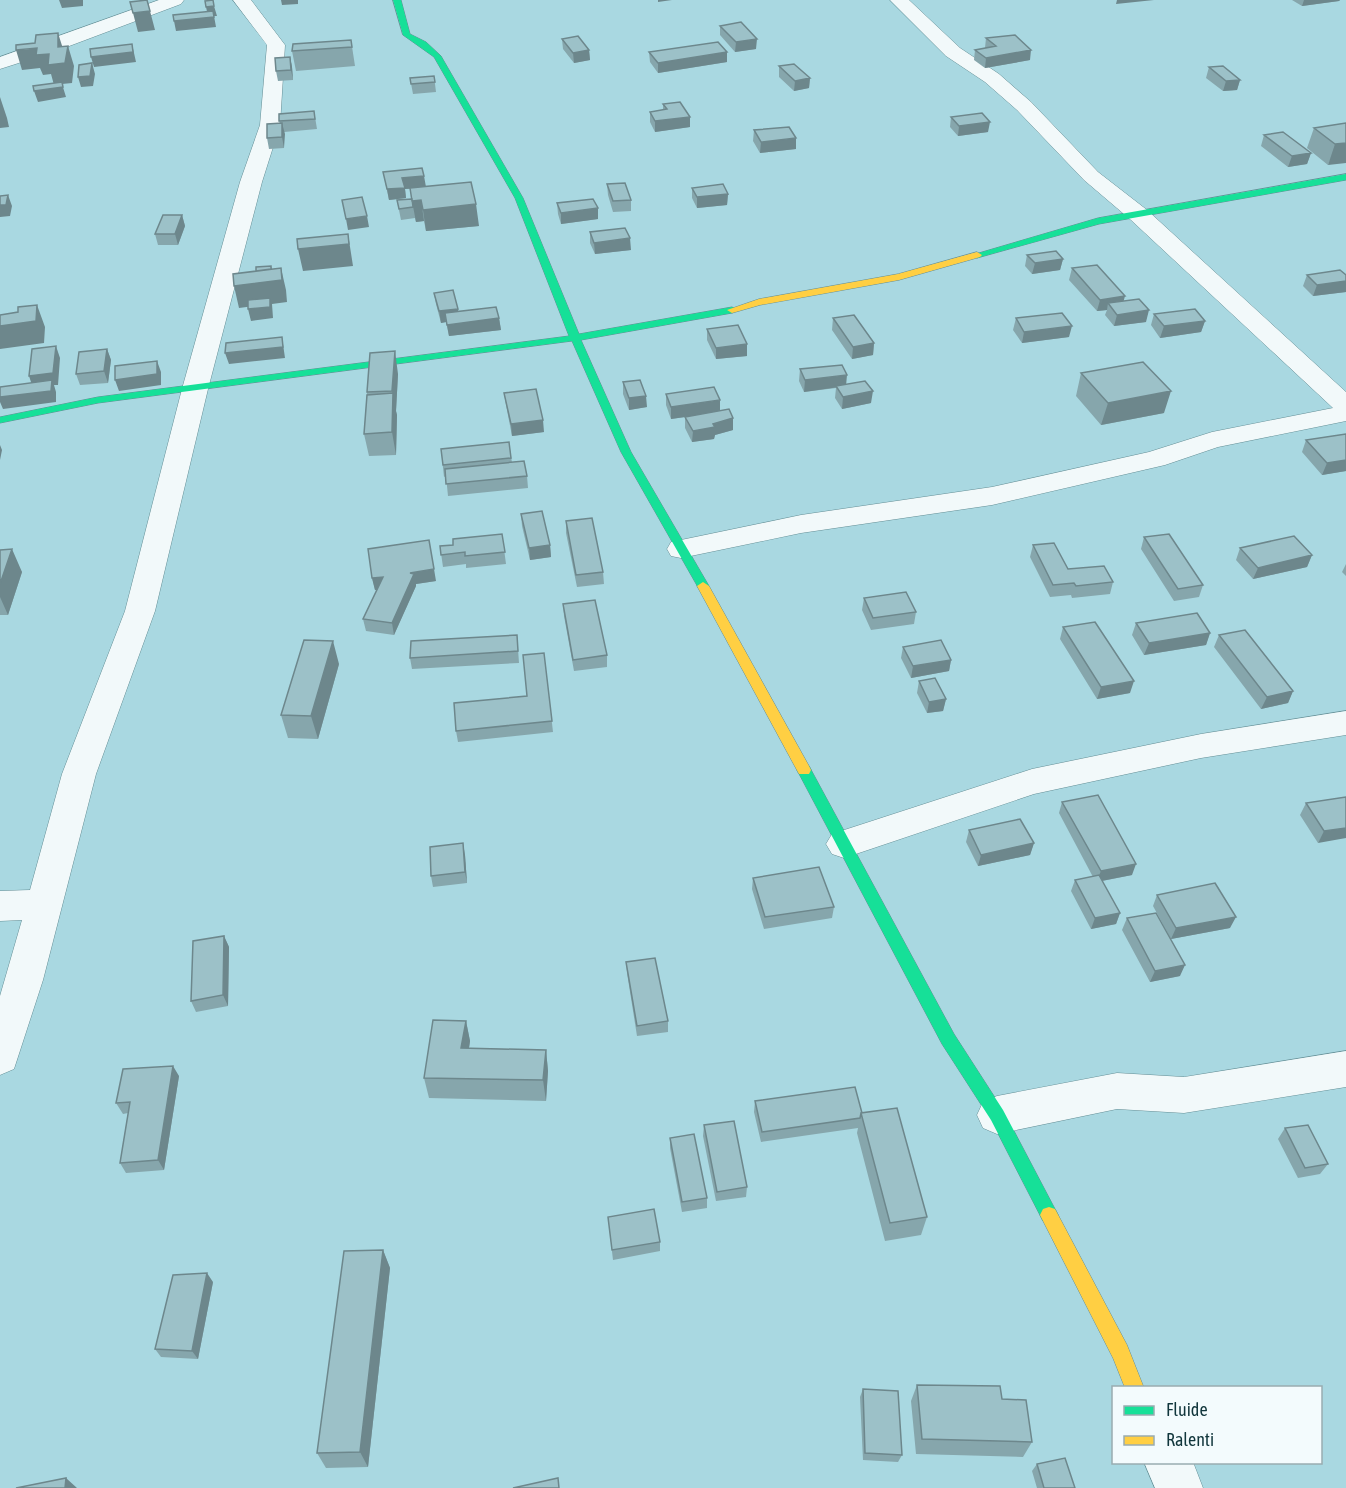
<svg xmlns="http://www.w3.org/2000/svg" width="1346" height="1488" font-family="'Asap Condensed',sans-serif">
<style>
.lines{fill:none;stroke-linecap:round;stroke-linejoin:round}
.street-casing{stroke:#648e95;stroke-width:1}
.fast-casing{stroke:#648e95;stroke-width:1}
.slow-casing{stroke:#648e95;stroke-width:1}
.street{fill:#f2f9fa;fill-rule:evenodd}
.fast{fill:#16e098;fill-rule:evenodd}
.slow{fill:#ffcf43;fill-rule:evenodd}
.wall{fill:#86a6ac}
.shaded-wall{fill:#6d878c}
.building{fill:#9cc1c8;stroke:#6d878c;stroke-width:1.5}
</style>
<rect width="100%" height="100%" fill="#a9d8e1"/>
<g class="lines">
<defs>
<path id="street" d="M159,0H184L181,4L56,51L0,69V57Z
M233,0H251L285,45L280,125L262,182L208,389L155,611L96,774L43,980L14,1069L0,1075V996L22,920L0,921V891L30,890L62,774L125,611L182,389L240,182L260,125L267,45Z
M890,0H909L960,48L999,74L1031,102L1098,172L1147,210L1346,392V421L1218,447L1165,465L992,505L801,533L681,558L671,556L667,549L671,542L681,540L801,515L992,487L1149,452L1212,432L1333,408L1131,220L1084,180L1017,110L985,82L946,56Z
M1346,711V735L1201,758L1034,794L844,858L832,854L826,844L832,834L1032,769L1201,734Z
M1346,1051V1087L1184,1113L1117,1109L997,1134L983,1128L977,1115L983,1102L997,1096L1117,1073L1184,1077Z
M1144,1462H1193L1203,1488H1155Z"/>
<path id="fast" d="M393,0H401L410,34L426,42L441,56L523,198L579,334L732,307L737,310L732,313L581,340L631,452L709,586L707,589H699L621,452L572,341L98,403L0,423V417L98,397L569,336L515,198L434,57L403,35Z
M1346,174V180L1099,224L977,258L972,255L1098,218Z
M804,765L809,766L954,1034L1003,1110L1055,1209L1058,1215L1055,1221L1049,1223L1043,1221L991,1120L942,1044L797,770L799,766Z"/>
<path id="slow" d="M977,252L982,255L980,257L899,280L760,305L732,313L727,310L759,299L898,274Z
M703,582L709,586L809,766L811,770L809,774H799L697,586Z
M1049,1207L1055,1209L1127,1345L1144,1388H1125L1113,1358L1040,1215L1043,1209Z"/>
</defs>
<!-- street casing -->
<use href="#street" class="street-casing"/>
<!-- fast casing -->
<use href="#fast" class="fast-casing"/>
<!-- slow casing -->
<use href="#slow" class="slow-casing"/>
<!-- street -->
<use href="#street" class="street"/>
<!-- fast -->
<use href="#fast" class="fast"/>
<!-- slow -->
<use href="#slow" class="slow"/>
</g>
<!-- wall -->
<path class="wall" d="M1292,0H1340L1339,1L1302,6Z
M720,26L756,49L735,52L720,35Z
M986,38L1030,60L985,68L974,60L975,50L985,48Z
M562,39L589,50L590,60L574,63L563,49Z
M351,40L355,66L296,71L292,51Z
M649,52L727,62L658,73L650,62Z
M290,57L292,67L293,80L278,81L276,71Z
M779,66L810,78L809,88L794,91L779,77Z
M1209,67L1240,80L1237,90L1223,91L1206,78Z
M434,76L436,92L413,94L410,78Z
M663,104L690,117V127L655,132L650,122V112L663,110Z
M314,111L317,129L284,132V148L269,149L267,138L280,124L279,121Z
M951,117L988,132L958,136L950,127Z
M1346,123L1328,165L1307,148L1314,128Z
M754,130L796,149L760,153L753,141Z
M1264,135L1311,153L1307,164L1288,167L1261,146Z
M383,172L426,187L479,226L426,231L424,221L416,222L415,218L401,220L397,200L412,199L410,189H405L406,198L389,200Z
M607,184L631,200V211L613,212L608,195Z
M692,188L728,194L727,205L697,208L692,198Z
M557,203L598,208V219L561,224L558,214Z
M182,215L185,226L178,245H158L155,234Z
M590,232L631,250L595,254L590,243Z
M1027,255L1063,259L1060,270L1032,274L1025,266Z
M1072,268L1124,301L1146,322L1114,326L1105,315L1107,310L1097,311L1069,280Z
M1307,275H1346V292L1313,296L1303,286Z
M434,293L458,312L499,318L501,330L449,336L446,322L441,323L436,304Z
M1154,314L1205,321L1201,332L1160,338L1151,325Z
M833,318L874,343L873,355L852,359L832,330Z
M1016,318L1069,337L1022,343L1013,330Z
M707,329L747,344V356L716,359L707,340Z
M107,349L111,360L108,383L80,385L76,374Z
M800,369L846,385L871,403L842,409L835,398L836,388L804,392L799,381Z
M1081,373L1164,413L1101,425L1076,396Z
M398,374L396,411L397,415L396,455L369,456L364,434L367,392Z
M623,382L647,407L629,410L623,394Z
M504,393L544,432L512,436L506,405Z
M666,394L720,411L733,430L715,435L714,439L692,442L685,428V417L671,419L666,405Z
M1346,434V471L1322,475L1302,452L1306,440Z
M509,442L512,463L527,476L528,488L448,496L446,476L444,477L441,449Z
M521,514L550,545L551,557L530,560L522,526Z
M566,521L603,572L604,584L577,587L566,533Z
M502,534L506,564L466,568V564L443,567L440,546L453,545Z
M1144,537L1203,585L1199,597L1174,601L1141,549Z
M1033,545L1068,569L1113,582L1110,594L1072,598L1071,595L1050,597L1030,557Z
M1240,548L1312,555L1307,567L1253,579L1236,560Z
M0,550L22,572L8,615H0Z
M1346,564V576L1342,572Z
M372,578L436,581L416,584V586L394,635L366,631L363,619L377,590H375Z
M864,598L916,612L914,624L871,630L862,610Z
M563,604L607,655V667L574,671L564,616Z
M1136,623L1210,633L1206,645L1144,655L1132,635Z
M1063,627L1130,693L1097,699L1060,639Z
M517,635L519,663L412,669L410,658Z
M1219,635L1293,691L1288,703L1261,709L1214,647Z
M903,647L951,660L949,671L911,678L901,658Z
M544,653L553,732L458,742L456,731L527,696Z
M339,664L318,739L288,738L281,715Z
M919,681L946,699L943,711L927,713L917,693Z
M1346,797L1318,843L1300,815L1306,803Z
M1062,802L1132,875L1102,881L1120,913L1116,924L1091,929L1071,891L1075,880L1093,877L1059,813Z
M969,830L1034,843L1030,855L978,866L966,842Z
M465,855L467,883L433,887L431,876Z
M753,878L834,907L832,918L764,929L752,889Z
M1157,895L1230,928L1171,939L1153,906Z
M1127,918L1180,976L1150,982L1122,930Z
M224,936L229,947L228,1006L196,1012L191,1001Z
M626,962L668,1021V1032L637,1036L627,973Z
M466,1021L470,1041L469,1048L546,1050L548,1071L546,1101L429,1098L424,1078Z
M179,1076L164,1170L126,1173L120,1163L128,1113L123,1114L116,1103Z
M755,1101L862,1113L927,1217L921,1235L885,1241L857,1133L858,1128L761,1142L754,1112Z
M704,1125L747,1187L746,1197L716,1201L703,1136Z
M1285,1128L1328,1164L1320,1174L1298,1178L1278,1139Z
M670,1138L707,1198V1208L682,1212L670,1148Z
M608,1217L660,1242V1251L613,1260Z
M383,1250L390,1268L368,1467L326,1468L317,1453Z
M213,1282L198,1359L161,1357L155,1349Z
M917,1385L1002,1399L1032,1442L1023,1457L916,1454L911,1401Z
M863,1389L902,1455L898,1462L863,1460L860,1397Z
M1037,1464L1075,1488H1037L1032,1471Z"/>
<!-- shaded-wall -->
<path class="shaded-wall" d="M59,0H83V6L62,8Z
M281,0H298V4L282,5Z
M658,0H672L658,2Z
M1117,0H1154L1116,4Z
M1304,0H1340L1339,1L1302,6Z
M214,6L217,16H214L216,27L176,31L174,21L208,16L206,7Z
M150,11L155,30L138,32L133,13Z
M58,33L64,52L68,46L74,66L72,83L62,84L66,97L38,102L34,91L54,85L51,74L43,75L40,68L22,70L16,50L58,47Z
M757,39L756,49L735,52L736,42Z
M132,44L136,62L94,67L91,57Z
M589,50L590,60L574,63L573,53Z
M1031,50L1030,60L985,68L986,58Z
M727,52V62L658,73V63Z
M290,57L292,67L293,80L291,70Z
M92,63L95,74L93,86L81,87L78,77Z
M810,78L809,88L794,91L795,81Z
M1240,80L1237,90L1223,91L1226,81Z
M0,97L7,118L9,127L0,128Z
M690,117V127L655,132V121Z
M990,122L988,132L958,136L959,126Z
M282,123L285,134L284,148L282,137Z
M796,138V149L760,153L761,142Z
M1346,143V163L1328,165L1335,144Z
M1311,153L1307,164L1288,167L1292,156Z
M424,176L426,187L405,189L406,198L389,200L387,189L402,178Z
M728,194L727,205L697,208V197Z
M8,195L12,206L10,216L0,217V205Z
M421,200L424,221L416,222L412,201Z
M476,204L479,226L426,231L423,210Z
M598,208V219L561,224V213Z
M182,215L185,226L178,245L175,234Z
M367,216L369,227L348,230L346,219Z
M348,234L353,266L303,271L298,249Z
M630,238L631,250L595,254L594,243Z
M1063,259L1060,270L1032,274L1035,263Z
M271,266L274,277L281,268L286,290L287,302L272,304L273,318L251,321L248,309L270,304L239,308L234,286Z
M1346,281V292L1313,296L1317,285Z
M1125,296L1122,307L1108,303L1107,310L1097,311L1100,300Z
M37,305L45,327L44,343L0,349V326Z
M458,309L459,321L445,313L446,322L441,323L439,311Z
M1149,310L1146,322L1114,326L1117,315Z
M499,318L501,330L449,336L447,325Z
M1205,321L1201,332L1160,338L1164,326Z
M1072,326L1069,337L1022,343L1024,332Z
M282,337L285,358L229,364L225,353Z
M874,343L873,355L852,359L853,347Z
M747,344V356L716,359V348Z
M56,346L60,358L58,385H54L56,392V402L3,409L0,402V397L33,388L29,376Z
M107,349L111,360L108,383L104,371Z
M395,351L398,374L396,411L397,415L396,455L392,432L393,396L392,391Z
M157,361L161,372V385L119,391L115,380Z
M847,375L846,386L804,392L805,380Z
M873,391L871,403L842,409L843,397Z
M1171,391L1164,413L1101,425L1108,403Z
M646,396L647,407L629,410V398Z
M720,400V412L671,419V407Z
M733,418V430L715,435L714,439L692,442L693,431Z
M543,420L544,432L512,436L511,424Z
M0,445L2,450L0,460Z
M1346,460V471L1322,475L1327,463Z
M550,545L551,557L530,560L529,548Z
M12,549L22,572L8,615L0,597V584Z
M1312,555L1307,567L1253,579L1258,568Z
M434,569L436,581L416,584V586L394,635L392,623L410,573Z
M383,577L385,589L375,590L372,578Z
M1210,633L1206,645L1144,655L1149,643Z
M333,641L339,664L318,739L311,716Z
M951,660L949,671L911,678L913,666Z
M1134,681L1130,693L1097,699L1101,687Z
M1293,691L1288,703L1261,709L1267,697Z
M946,699L943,711L927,713L929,702Z
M1346,828V838L1318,843L1324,831Z
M463,843L465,855L467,883L465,872Z
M1034,843L1030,855L978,866L981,855Z
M1136,864L1132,875L1096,882L1101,871Z
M1120,913L1116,924L1091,929L1095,918Z
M1236,917L1230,928L1171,939L1176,928Z
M224,936L229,947L228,1006L223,995Z
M1185,965L1180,976L1150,982L1155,971Z
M466,1021L470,1041L466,1068L461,1048Z
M546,1050L548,1071L546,1101L543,1080Z
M173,1066L179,1076L164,1170L158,1160Z
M383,1250L390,1268L368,1467L360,1452Z
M207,1273L213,1282L198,1359L192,1351Z
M66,1478L77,1488H65Z"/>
<!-- building -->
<path class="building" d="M147,0L150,11L133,13L130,2Z
M213,0L214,6L206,7L205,1Z
M213,11L214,17L174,21L173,15Z
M741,22L757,39L736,42L720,26Z
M58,33V47L68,46L65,63L48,65L49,54L36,55L37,48L16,50V45L35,43L36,35Z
M1015,35L1031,50L986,58L975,50L996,46L986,38Z
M578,36L589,50L573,53L562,39Z
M351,40L352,47L292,51L293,44Z
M718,42L727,52L658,63L649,52Z
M132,44L133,52L91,57L90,49Z
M290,57L291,70L276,71L275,58Z
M92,63L90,76L78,77L79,65Z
M794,64L810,78L795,81L779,66Z
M1223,66L1240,80L1226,81L1209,67Z
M434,76L435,82L411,84L410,78Z
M62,82L63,87L34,91L33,86Z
M680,102L690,117L655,121L650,112L667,109L663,104Z
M314,111L315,119L279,121V114Z
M982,113L990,122L959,126L951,117Z
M282,123V137L267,138V124Z
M1346,123V143L1335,144L1314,128Z
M789,127L796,138L761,142L754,130Z
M1283,132L1311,153L1292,156L1264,135Z
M422,168L424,176L402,178L405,188L387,189L383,172Z
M471,182L476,204L423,210L421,200L412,201L410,188Z
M625,183L631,200L613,201L607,184Z
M723,184L728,194L697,197L692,188Z
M8,195L6,205H0V196Z
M362,197L367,216L346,219L342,200Z
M412,199L413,207L399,209L397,200Z
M593,199L598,208L561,213L557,203Z
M163,215H182L175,234H155Z
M625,228L630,238L594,243L590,232Z
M348,234L349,244L298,249L297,239Z
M1056,251L1063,259L1035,263L1027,255Z
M1097,265L1125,296L1100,300L1072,268Z
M271,266V269L256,271V267Z
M281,268L282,280L234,286L233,274Z
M1340,270L1346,275V281L1317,285L1307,275Z
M453,290L458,309L439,311L434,293Z
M270,298V307L248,309V300Z
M1139,299L1149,310L1117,315L1108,303Z
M37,305L36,321L0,326V315L18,312V307Z
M496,307L499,318L447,325L445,313Z
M1195,309L1205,321L1164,326L1154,314Z
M1062,313L1072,326L1024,332L1016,318Z
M854,315L874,343L853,347L833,318Z
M738,325L747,344L716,348L707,329Z
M282,337L283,347L225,353L226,343Z
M56,346L53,373L29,376L32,349Z
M107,349L104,371L76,374L79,352Z
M395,351L392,391L367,392L370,353Z
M157,361V374L115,380V366Z
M1143,362L1171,391L1108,403L1081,373Z
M842,365L847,375L805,380L800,369Z
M52,380L51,391L0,397V387Z
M640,380L646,396L629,398L623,382Z
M865,381L873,391L843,397L836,386Z
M714,387L720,400L671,407L666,394Z
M536,389L543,420L511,424L504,393Z
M393,393L392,432L364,434L367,395Z
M729,409L733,418L713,424L715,427L693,431L685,417Z
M1346,434V460L1327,463L1306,440Z
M509,442L511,458L443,465L441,449Z
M524,461L527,476L446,484L445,469Z
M542,511L550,545L529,548L521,514Z
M592,518L603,572L576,575L566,521Z
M502,534L505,552L465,556V552L441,555L440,546L453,545V539Z
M1169,534L1203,585L1178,589L1144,537Z
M1294,536L1312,555L1258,568L1240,548Z
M429,540L434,569L410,573L414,574L392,623L363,619L383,577L372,578L368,549Z
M1054,543L1068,569L1104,566L1113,582L1076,586L1074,583L1053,585L1033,545Z
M12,549L0,584V550Z
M906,592L916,612L873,618L864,598Z
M595,600L607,655L573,660L563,604Z
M1197,613L1210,633L1149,643L1136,623Z
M1095,622L1134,681L1101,687L1063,627Z
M1245,630L1293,691L1267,697L1219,635Z
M517,635L518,651L410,658L411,641Z
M304,640L333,641L311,716L281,715Z
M941,640L951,660L913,666L903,647Z
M544,653L552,721L456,731L454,703L527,696L523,655Z
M935,678L946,699L929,702L919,681Z
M1098,795L1136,864L1101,871L1062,802Z
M1346,797V828L1324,831L1306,803Z
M1020,819L1034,843L981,855L969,830Z
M463,843L465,872L431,876L430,847Z
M819,867L834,907L765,917L753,878Z
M1099,875L1120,913L1095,918L1075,880Z
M1215,883L1236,917L1176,928L1157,895Z
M1156,913L1185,965L1155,971L1127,918Z
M224,936L223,995L191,1001L193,941Z
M655,958L668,1021L637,1026L626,962Z
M433,1020L466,1021L461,1048L546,1050L543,1080L424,1078Z
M173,1066L158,1160L120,1163L130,1102L116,1103L123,1069Z
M855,1087L862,1113H861L860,1118L762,1132L755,1101Z
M897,1108L927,1217L890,1223L861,1113Z
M734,1121L747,1187L717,1192L704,1125Z
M1308,1125L1328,1164L1305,1168L1285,1128Z
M694,1134L707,1198L682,1202L670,1138Z
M654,1209L660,1242L612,1250L608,1217Z
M383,1250L360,1452L317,1453L344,1251Z
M207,1273L192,1351L155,1349L173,1275Z
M917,1385L1000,1386L1002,1399L1026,1400L1032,1442L922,1439Z
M863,1389L898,1391L902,1455L865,1453Z
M1065,1458L1075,1488H1044L1037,1464Z
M66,1478L65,1488H16Z
M558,1478L559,1488H513Z"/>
<!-- legend -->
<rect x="1112" y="1386" width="210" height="78" fill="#f3fbfd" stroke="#99acb0" stroke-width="1.5"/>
<rect x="1124" y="1406" width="30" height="9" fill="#16e098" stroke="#99acb0" stroke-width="1.5"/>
<text x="1166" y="1416" font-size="18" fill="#11363c">Fluide</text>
<rect x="1124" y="1436" width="30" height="9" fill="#ffcf43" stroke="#99acb0" stroke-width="1.5"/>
<text x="1166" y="1446" font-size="18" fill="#11363c">Ralenti</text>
</svg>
